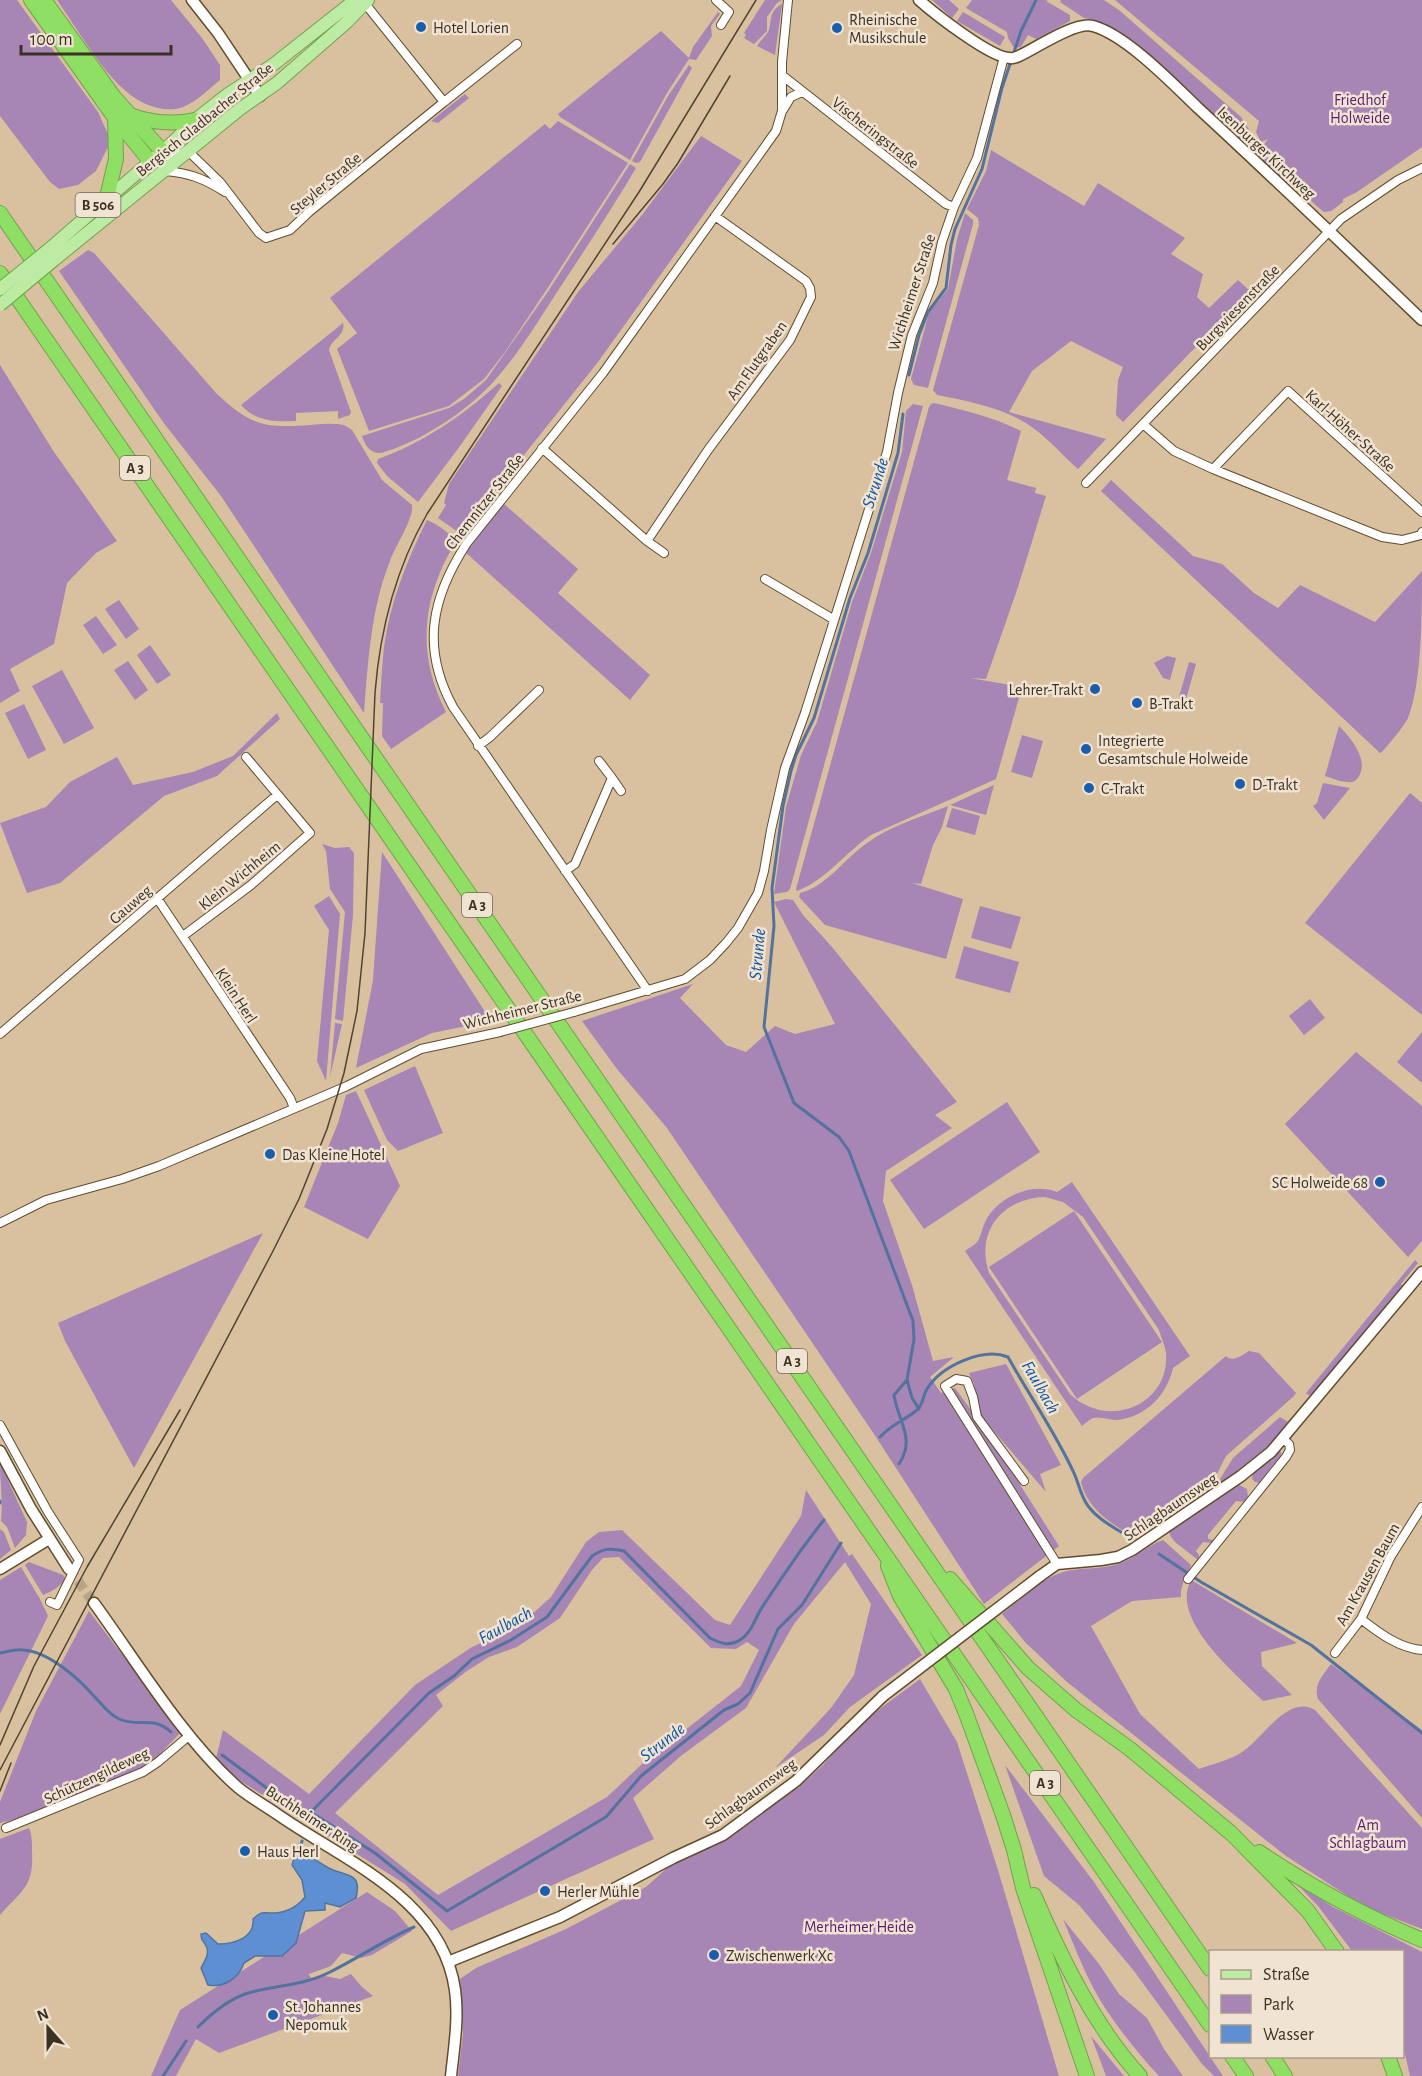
<svg xmlns="http://www.w3.org/2000/svg" width="1422" height="2076" font-family="'Alegreya Sans',sans-serif">
<style>
.green{fill:#a785b5;fill-rule:evenodd}
.water{fill:#5d8fd2;stroke:#53739e;stroke-width:1.5}
.lines{fill:none;stroke-linecap:round;stroke-linejoin:round}
.stream{stroke:#53739e;stroke-width:3}
.secondary-tunnel{stroke:#b9a486;stroke-width:10;stroke-dasharray:10 5;stroke-linecap:butt}
.street-casing{stroke:#614c2d;stroke-width:10}
.secondary-casing{stroke:#614c2d;stroke-width:13}
.primary-casing{stroke:#72a24e;stroke-width:14}
.highway-casing{stroke:#72a24e;stroke-width:16}
.street{stroke:#fff;stroke-width:8}
.secondary{stroke:#fff;stroke-width:10}
.primary{stroke:#bceca3;stroke-width:12}
.highway{stroke:#90df65;stroke-width:14}
.tram{stroke:#4f4433;stroke-width:1.5}
.street-bridge-casing{stroke:#614c2d;stroke-width:10;stroke-linecap:butt}
.secondary-bridge-casing{stroke:#614c2d;stroke-width:13;stroke-linecap:butt}
.primary-bridge-casing{stroke:#72a24e;stroke-width:14;stroke-linecap:butt}
.street-bridge{stroke:#fff;stroke-width:8}
.secondary-bridge{stroke:#fff;stroke-width:10}
.primary-bridge{stroke:#bceca3;stroke-width:12}
.poi-dot{fill:#1a5dad;stroke:#f0e3d2;stroke-width:2}
.labels{text-anchor:middle;stroke-width:5;stroke-linejoin:round;paint-order:stroke}
.shield{fill:#f0e3d2;stroke:#716758;stroke-width:1.5}
.shield-label{font-size:15px;font-weight:bold;fill:#3b3224}
.poi-label{font-size:16px;fill:#3b3224;stroke:#f0e3d2;text-anchor:start}
.park-label{font-size:16px;fill:#5b1c71;stroke:#f0e3d2}
.street-label{font-size:16px;fill:#3b3224;stroke:#f0e3d2}
.water-label{font-size:18px;font-style:italic;fill:#0d54a3;stroke:#f0e3d2}
</style>
<rect width="100%" height="100%" fill="#d9c19f"/>
<!-- green -->
<path class="green" d="M0,0H17L98,112L111,141L96,171L78,185L59,189L50,182L0,116Z
M57,0H171L202,38L220,65V80C209,89 196,102 183,107C165,114 140,104 127,92C102,72 76,27 57,0Z
M765,0H782L777,3L767,17V31L754,44L744,38L746,35L744,33Z
M932,0H949L959,9L952,18Z
M972,0H1048L1046,1L1070,15V21L1036,39L1028,35L1021,47L1014,48L1008,38L1007,32L966,8Z
M1061,0H1104L1119,10L1241,117L1266,156L1286,178L1287,183L1134,42L1095,20L1084,18L1060,2Z
M1115,0H1422V147L1357,192L1343,199V202L1331,211L1324,212C1301,194 1280,170 1263,146L1268,139L1261,142L1256,132L1259,121Z
M782,4L775,55L757,46C760,41 767,35 769,30C772,19 769,11 782,4Z
M718,12L720,14L711,26L712,36L696,60L689,59L667,93L630,160L560,117L558,114L661,31L689,58L693,47Z
M963,12L1005,37L1000,46L957,21Z
M689,65L692,68L640,162L636,163L632,161L668,96Z
M465,94L469,98L438,123L431,121Z
M558,121L628,163L549,286L505,352L484,379L449,406L369,431L337,349L357,333L330,298L545,124L550,129Z
M701,136L742,161L598,362L461,534L438,518L446,505L444,503L449,484L578,292L642,215Z
M991,150L1084,206L1098,183L1185,238L1171,254L1203,274L1197,297L1209,308L1238,280L1250,291L1123,422L1116,415L1118,380L1123,367L1071,341L1032,371L1009,412L1106,439L1078,469C1059,452 1040,429 1017,418C993,406 963,400 937,395L933,390L979,225L978,218L967,209L986,171Z
M630,164L636,168C613,207 588,245 563,283C541,316 521,351 495,380C469,410 419,443 381,453C370,454 365,445 362,436L449,408L464,399L486,380L547,293Z
M965,213L973,220V224L928,388L914,385L911,379L929,313L948,289L957,239Z
M88,250L94,253L216,393C251,426 264,428 311,425C322,424 333,423 344,425L352,430L382,480L412,505C414,519 395,546 390,561C371,608 368,662 364,713L221,496L163,422L59,271Z
M343,323C346,336 331,339 329,350L351,412L350,415L338,419V411L296,413V421C276,422 256,422 241,405Z
M0,365L54,452L117,541L96,553L67,583L54,644L10,669L20,691L0,703Z
M499,383L502,386L460,446L418,502L387,476L377,463L378,459C425,442 463,415 499,383Z
M934,403C964,410 993,417 1021,431L1007,480L1036,488L1035,493L1046,496L1018,587L986,679L970,678L1022,687L996,779L871,835C846,852 826,880 797,891L796,889L929,407L931,404Z
M913,404L923,406L790,889L787,892L774,894L786,807L801,755L817,722L852,602L871,553L902,452L906,411Z
M1111,480L1193,556L1222,564L1254,593L1278,608L1300,585L1375,622L1422,571C1422,612 1422,683 1408,718C1401,731 1391,741 1382,752L1380,753L1101,491Z
M503,503L578,569L558,593L650,675L630,700L465,552Z
M427,520C437,524 450,532 455,543C422,598 416,654 446,712L391,749L382,736L383,703H380C381,684 382,666 384,647C390,602 407,560 427,520Z
M119,600L139,629L126,639L105,609Z
M96,616L117,645L103,654L83,625Z
M150,645L171,675L157,684L137,655Z
M1167,656L1176,658L1170,680L1163,678L1154,663Z
M128,661L148,690L135,700L114,670Z
M1189,662L1196,664L1184,706L1177,704Z
M62,670L94,728L64,744L32,686Z
M24,704L46,750L28,759L5,713Z
M277,713L280,719L217,776L164,796L60,883L27,893L0,823L46,807L70,782L117,757L133,785L193,772L233,756Z
M1339,726C1350,737 1369,759 1359,776C1357,780 1353,783 1348,782C1340,782 1332,778 1325,776Z
M1022,735L1043,741L1032,778L1011,772Z
M1323,783L1350,788L1324,820L1313,806L1317,803Z
M994,785L986,815L950,805Z
M1410,793L1422,803V1015L1305,923Z
M948,806L942,827L933,845L921,884L912,883L963,899L946,959L825,925L799,897L800,893C826,887 845,858 867,843C890,826 921,817 948,806Z
M952,808L980,816L975,835L946,827Z
M322,844L335,848L349,847L354,853L353,915L343,1021L335,1019L345,912L330,889L326,851Z
M382,852L491,1021L432,1033L356,1068L373,980Z
M329,896L340,914L326,1081L317,1061L329,930L314,906Z
M786,899L793,900L803,915L832,947L957,1102L935,1115L952,1128L886,1171L883,1201L912,1285L933,1361L954,1357L930,1377L941,1393L955,1388L986,1431L1059,1546L984,1604L874,1434L667,1128L617,1069L582,1021L693,984L680,998L726,1045L746,1052L775,1026L795,1034L835,1024L774,902Z
M980,906L1021,917L1011,949L971,938Z
M964,946L1019,962L1010,993L955,978Z
M1310,999L1325,1018L1304,1035L1289,1016Z
M335,1023L342,1024L330,1077Z
M1422,1032V1083L1397,1062Z
M1356,1052L1422,1106V1241L1408,1257L1285,1124Z
M415,1066L443,1133L398,1151L387,1140L364,1090Z
M356,1091L400,1186L368,1239L304,1207L338,1123L346,1095Z
M1007,1102L1040,1152L924,1229L890,1180Z
M1072,1182L1190,1356L1173,1368C1167,1395 1146,1417 1117,1420C1110,1420 1100,1416 1093,1418C1090,1419 1085,1424 1082,1426L965,1251C969,1248 977,1244 979,1239C982,1232 983,1225 987,1218C1001,1196 1032,1182 1057,1192ZM1045,1197L1063,1202L1083,1217L1159,1330C1161,1337 1165,1345 1166,1353C1170,1406 1107,1430 1070,1394L989,1273C975,1231 1003,1198 1045,1197Z
M1074,1211L1162,1342L1077,1399L989,1267Z
M263,1233L134,1468L65,1341L58,1323Z
M1415,1260L1418,1263L1401,1284L1403,1286L1310,1396L1306,1393Z
M1249,1351L1259,1353L1296,1393L1294,1396L1226,1456L1215,1478L1207,1486L1133,1537C1110,1522 1088,1510 1081,1482L1083,1478L1226,1356C1233,1363 1242,1355 1249,1351Z
M1006,1364L1061,1465L1040,1474L1046,1492L980,1415L974,1384L969,1373Z
M1280,1417L1290,1423C1269,1449 1242,1468 1215,1487L1233,1458Z
M1278,1452H1281V1455L1259,1483L1255,1482L1252,1479L1253,1474Z
M0,1463L27,1522L26,1535L15,1548L7,1527L1,1521C3,1501 0,1483 0,1463Z
M1239,1485L1247,1489L1248,1497L1245,1502L1236,1501L1208,1535V1539L1214,1540L1212,1543L1203,1542L1196,1551L1199,1555L1198,1560L1175,1542L1171,1537L1169,1531Z
M806,1490L849,1556L852,1554L922,1655L850,1707L824,1735L775,1768L831,1708L854,1675L871,1604L845,1562L794,1624L746,1708L682,1755L633,1798L654,1839L451,1931L405,1884L231,1775L216,1758L223,1730L309,1794L415,1685L472,1647L520,1625L551,1597L586,1542L599,1532L622,1530L715,1620L730,1625L801,1516ZM619,1557L711,1648L736,1649L747,1642L759,1650L741,1686L641,1765L607,1797L438,1895L335,1813L443,1706L436,1695L467,1671L489,1657L517,1647L560,1618L592,1570L603,1558Z
M0,1529L4,1532L11,1550L0,1559Z
M1163,1540L1191,1565C1187,1576 1180,1585 1181,1597L1132,1601L1091,1626L1140,1714L1199,1769C1212,1764 1227,1761 1239,1754C1261,1742 1287,1693 1315,1710L1422,1828V1929L1365,1907L1286,1856L1067,1682L1026,1643L1002,1614C1018,1602 1043,1577 1063,1572C1081,1567 1100,1570 1118,1564C1135,1559 1147,1545 1163,1540Z
M29,1562L63,1575L65,1578C61,1587 52,1591 43,1595L25,1565Z
M21,1567L40,1599L48,1616L0,1714V1580Z
M1191,1580L1297,1643L1261,1652L1262,1666L1292,1695L1263,1701C1238,1676 1169,1620 1191,1580Z
M89,1611L180,1731V1733L157,1757L137,1770L16,1819L0,1823V1802L36,1711Z
M1331,1664L1422,1730V1818L1318,1699C1313,1685 1323,1675 1331,1664Z
M920,1679L957,1742L998,1870L1059,2076H458L463,2034L460,1979L476,1968L566,1929L646,1887L675,1861L799,1787L824,1764L858,1725Z
M1005,1765L1094,1882L1223,2076H1214L1202,2064L1134,1971L1079,1905L1044,1876Z
M29,1828C32,1834 32,1843 32,1851C34,1887 22,1890 0,1915V1839Z
M1296,1883L1333,1907L1422,1952V2076H1410L1403,2045L1402,1952L1352,1951L1318,1906Z
M367,1892L395,1911L412,1931L372,1955L361,1958L342,1953L331,1966L309,1974V1975L312,1979L325,1976L340,1979L351,1974L362,1987L373,1996L219,2053L196,2039L176,2076H151L180,2010Z
M1063,1919L1099,1964L1119,1994L1147,2018L1164,2049L1183,2076H1159C1140,2056 1122,2033 1107,2011C1088,1983 1076,1950 1063,1919Z
M1091,2036L1124,2076H1106Z"/>
<!-- water -->
<path class="water" d="M299,1844L303,1847L304,1852C313,1858 323,1866 333,1870C349,1876 362,1874 356,1898L340,1907L325,1903V1910L305,1911L296,1943L282,1956H255L244,1963C239,1978 224,1988 208,1985L201,1968C205,1960 211,1952 205,1944C201,1937 202,1943 201,1934L206,1933L218,1944C234,1944 255,1938 253,1919C264,1909 263,1914 275,1913C288,1912 298,1906 305,1897L302,1880L292,1865Z"/>
<g class="lines">
<!-- stream -->
<path class="stream" d="M909,375L919,335L928,312L946,288L951,245L955,229L982,169L1002,88L1021,31L1036,0
M907,1380L912,1398L919,1409
M880,1437C892,1424 905,1420 917,1410C923,1405 923,1395 927,1389C941,1366 983,1347 1008,1357C1029,1395 1055,1432 1073,1471C1079,1483 1080,1495 1088,1506C1097,1518 1108,1524 1121,1532
M899,1464C916,1438 898,1422 894,1395L907,1380L914,1339L913,1321L849,1151L839,1137L794,1103L764,1027L774,926L772,888L783,806L791,771L796,755L814,718L850,598L868,553L898,453L903,414
M0,1501V1503
M1159,1554L1201,1582L1311,1645L1422,1733
M0,1653C7,1652 15,1649 23,1650C47,1651 77,1677 92,1694C100,1702 108,1714 119,1719C139,1728 152,1715 171,1732
M222,1755L306,1817L429,1693L454,1676L472,1659L511,1640L547,1617L592,1556C604,1548 610,1548 624,1551L710,1638C720,1643 729,1647 740,1640C752,1633 755,1617 763,1606C782,1577 802,1547 824,1520
M312,1813L375,1853L447,1911L606,1817L641,1776L724,1710L738,1704L750,1693L778,1629L802,1605L841,1543
M301,1846L302,1841
M198,2027C213,2012 231,1997 252,1992C278,1985 304,1985 328,1973C357,1959 384,1940 414,1927
M163,2076L186,2041"/>
<!-- secondary-tunnel -->
<path class="secondary-tunnel" d="M69,1569L94,1603"/>
<defs>
<path id="street" d="M716,0L729,12L721,25
M783,76L946,204L954,207
M444,102L517,44
M783,110L791,97L802,92
M162,151L169,157L188,151L220,182L259,233L266,238L290,230L309,212L444,102L363,1
M166,171C189,173 205,179 225,192
M1143,424L1174,451L1213,469L1382,537L1402,540L1421,535L1422,532
M542,448L647,541L708,450L790,340L811,297L810,288L806,281L715,216
M1213,469L1288,391L1422,512
M1086,483L1341,219L1398,180L1422,168
M647,541L664,553
M765,579L833,619
M478,746L490,737L539,690
M612,778L621,791
M565,871L575,864L612,778L599,761
M157,898L290,1098L294,1108
M183,936L251,885L310,833L246,757
M648,991L453,707C421,648 431,598 467,543L603,373L776,131L782,111V62L788,0
M574,1012L685,979L710,960L726,943L738,928L758,893L764,871L771,830L785,768L805,713L887,452L898,393L912,335L933,283L942,242L954,207L977,158L1004,57
M0,1034L277,795
M0,1223L46,1200L122,1179L159,1166L347,1086L421,1049L500,1032
M0,1425L48,1512L79,1560L57,1605L50,1602
M1024,1481L977,1417L973,1397L967,1381L956,1379L945,1386L1057,1564
M1188,1579L1286,1457L1290,1450L1289,1444L1283,1439
M1361,1619C1379,1633 1399,1648 1422,1650
M1335,1653L1361,1619L1391,1556L1422,1507
M6,1828L143,1772L158,1762L190,1735"/>
<path id="secondary" d="M192,0L218,33L260,96
M919,0C935,14 991,58 1010,58C1013,59 1016,57 1019,56C1036,48 1076,21 1093,26C1126,35 1172,83 1197,107C1273,177 1347,248 1422,320
M0,1451L31,1509L69,1569
M0,1569L49,1539
M1040,1576L1057,1564L1101,1560L1118,1557L1132,1550L1241,1476L1271,1452L1422,1272
M94,1603C137,1662 180,1734 233,1783C245,1795 263,1804 277,1814C344,1861 442,1898 455,1990C459,2018 454,2048 451,2076
M448,1962L560,1917L673,1858L723,1835L796,1781L883,1696"/>
<path id="primary" d="M48,250L174,141L195,120L228,94L274,64L355,0
M54,260L240,109L277,83L347,22L368,0"/>
<path id="highway" d="M31,0L115,118L150,161
M44,0L114,97L162,151
M130,115C152,123 172,125 195,120
M107,197L116,159L115,118
M0,213L1210,1969
M0,273L1210,2025
M888,1566L900,1596L956,1689L967,1716L1003,1815L1014,1850L1023,1888L1087,2076
M950,1579L1028,1668L1076,1710L1130,1749L1232,1834L1308,1911L1337,1952
M1259,1852C1310,1886 1365,1916 1422,1940
M1034,1895C1061,1957 1094,2026 1140,2076
M1232,2056L1246,2076
M1272,2056L1285,2076
M1388,2056L1395,2076"/>
</defs>
<!-- street casing -->
<use href="#street" class="street-casing"/>
<!-- secondary casing -->
<use href="#secondary" class="secondary-casing"/>
<!-- primary casing -->
<use href="#primary" class="primary-casing"/>
<!-- highway casing -->
<use href="#highway" class="highway-casing"/>
<!-- street -->
<use href="#street" class="street"/>
<!-- secondary -->
<use href="#secondary" class="secondary"/>
<!-- primary -->
<use href="#primary" class="primary"/>
<!-- highway -->
<use href="#highway" class="highway"/>
<!-- tram -->
<path class="tram" d="M613,244L663,184L678,163L730,76
M0,1745L34,1666L87,1567L180,1410
M0,1770L273,1251L299,1199L327,1129L344,1073L357,1011L365,933L375,693C380,629 395,570 427,514L639,192L756,0
M0,1791L11,1763"/>
<defs>
<path id="street-bridge" d="M500,1032L574,1012"/>
<path id="secondary-bridge" d="M883,1696L1040,1576"/>
<path id="primary-bridge" d="M0,289L48,250
M0,305L54,260"/>
</defs>
<!-- street-bridge casing -->
<use href="#street-bridge" class="street-bridge-casing"/>
<!-- secondary-bridge casing -->
<use href="#secondary-bridge" class="secondary-bridge-casing"/>
<!-- primary-bridge casing -->
<use href="#primary-bridge" class="primary-bridge-casing"/>
<!-- street-bridge -->
<use href="#street-bridge" class="street-bridge"/>
<!-- secondary-bridge -->
<use href="#secondary-bridge" class="secondary-bridge"/>
<!-- primary-bridge -->
<use href="#primary-bridge" class="primary-bridge"/>
</g>
<!-- markers -->
<g class="poi-dot">
<circle cx="421" cy="27" r="6"/>
<circle cx="837" cy="28" r="6"/>
<circle cx="1095" cy="689" r="6"/>
<circle cx="1137" cy="703" r="6"/>
<circle cx="1086" cy="749" r="6"/>
<circle cx="1240" cy="784" r="6"/>
<circle cx="1089" cy="788" r="6"/>
<circle cx="270" cy="1154" r="6"/>
<circle cx="1380" cy="1182" r="6"/>
<circle cx="245" cy="1851" r="6"/>
<circle cx="545" cy="1891" r="6"/>
<circle cx="714" cy="1955" r="6"/>
<circle cx="273" cy="2015" r="6"/>
</g>
<g class="labels">
<!-- shield labels -->
<g class="shield">
<rect x="75.5" y="193" width="45" height="24" rx="4.5"/>
<rect x="120" y="456" width="30" height="24" rx="4.5"/>
<rect x="462" y="893" width="30" height="24" rx="4.5"/>
<rect x="777" y="1349" width="30" height="24" rx="4.5"/>
<rect x="1030" y="1771" width="30" height="24" rx="4.5"/>
</g>
<g class="shield-label">
<text x="98" y="210">B 506</text>
<text x="135" y="473">A 3</text>
<text x="477" y="910">A 3</text>
<text x="792" y="1366">A 3</text>
<text x="1045" y="1788">A 3</text>
</g>
<!-- poi labels -->
<g class="poi-label">
<text x="849" y="25">Rheinische<tspan x="849" dy="18">Musikschule</tspan></text>
<text x="433" y="33">Hotel Lorien</text>
<text x="1083" y="695" text-anchor="end">Lehrer-Trakt</text>
<text x="1149" y="709">B-Trakt</text>
<text x="1098" y="746">Integrierte<tspan x="1098" dy="18">Gesamtschule Holweide</tspan></text>
<text x="1252" y="790">D-Trakt</text>
<text x="1101" y="794">C-Trakt</text>
<text x="282" y="1160">Das Kleine Hotel</text>
<text x="1368" y="1188" text-anchor="end">SC Holweide 68</text>
<text x="257" y="1857">Haus Herl</text>
<text x="557" y="1897">Herler Mühle</text>
<text x="726" y="1961">Zwischenwerk Xc</text>
<text x="285" y="2012">St. Johannes<tspan x="285" dy="18">Nepomuk</tspan></text>
</g>
<!-- park labels -->
<g class="park-label">
<text x="1360" y="105">Friedhof<tspan x="1360" dy="18">Holweide</tspan></text>
<text x="1368" y="1830">Am<tspan x="1368" dy="18">Schlagbaum</tspan></text>
<text x="859" y="1932">Merheimer Heide</text>
</g>
<!-- street labels -->
<g class="street-label">
<text transform="translate(204 119) rotate(-39)" y="6">Bergisch Gladbacher Straße</text>
<text transform="translate(876 132) rotate(38)" y="6">Vischeringstraße</text>
<text transform="translate(1267 152) rotate(43)" y="6">Isenburger Kirchweg</text>
<text transform="translate(325 183) rotate(-40)" y="6">Steyler Straße</text>
<text transform="translate(911 292) rotate(-72)" y="6">Wichheimer Straße</text>
<text transform="translate(1237 307) rotate(-46)" y="6">Burgwiesenstraße</text>
<text transform="translate(756 360) rotate(-55)" y="6">Am Flutgraben</text>
<text transform="translate(1351 430) rotate(42)" y="6">Karl-Höher-Straße</text>
<text transform="translate(484 501) rotate(-52)" y="6">Chemnitzer Straße</text>
<text transform="translate(239 875) rotate(-39)" y="6">Klein Wichheim</text>
<text transform="translate(130 904) rotate(-41)" y="6">Gauweg</text>
<text transform="translate(237 995) rotate(57)" y="6">Klein Herl</text>
<text transform="translate(522 1009) rotate(-14)" y="6">Wichheimer Straße</text>
<text transform="translate(1170 1506) rotate(-34)" y="6">Schlagbaumsweg</text>
<text transform="translate(1367 1574) rotate(-61)" y="6">Am Krausen Baum</text>
<text transform="translate(96 1775) rotate(-25)" y="6">Schützengildeweg</text>
<text transform="translate(750 1793) rotate(-36)" y="6">Schlagbaumsweg</text>
<text transform="translate(313 1818) rotate(33)" y="6">Buchheimer Ring</text>
</g>
<!-- water labels -->
<g class="water-label">
<text transform="translate(875 483) rotate(-72)" y="6">Strunde</text>
<text transform="translate(757 954) rotate(-85)" y="6">Strunde</text>
<text transform="translate(1041 1387) rotate(60)" y="6">Faulbach</text>
<text transform="translate(505 1625) rotate(-29)" y="6">Faulbach</text>
<text transform="translate(662 1742) rotate(-38)" y="6">Strunde</text>
</g>
</g>
<!-- legend -->
<rect x="1209" y="1950" width="195" height="108" fill="#f0e3d2" stroke="#a89c8c" stroke-width="1.5"/>
<rect x="1221" y="1970" width="30" height="9" fill="#bceca3" stroke="#a89c8c" stroke-width="1.5"/>
<text x="1263" y="1980" font-size="18" fill="#3b3224">Straße</text>
<rect x="1221" y="1995" width="30" height="18" fill="#a785b5" stroke="#a89c8c" stroke-width="1.5"/>
<text x="1263" y="2010" font-size="18" fill="#3b3224">Park</text>
<rect x="1221" y="2025" width="30" height="18" fill="#5d8fd2" stroke="#a89c8c" stroke-width="1.5"/>
<text x="1263" y="2040" font-size="18" fill="#3b3224">Wasser</text>
<!-- north arrow -->
<g transform="translate(48 2028) rotate(339)" stroke="#f0e3d2" stroke-width="4.5" paint-order="stroke">
<path d="M0-4.5L10 22L0 15L-10 22Z" fill="#3b3224"/>
<text y="-9" font-size="16" font-weight="bold" text-anchor="middle" fill="#3b3224">N</text>
</g>
<!-- scale -->
<path d="M21 45v9h150v-9" fill="none" stroke="#3b3224" stroke-width="3"/>
<text x="30" y="45" font-size="18" fill="#3b3224" stroke="#f0e3d2" stroke-width="4.5" paint-order="stroke">100 m</text>
</svg>
